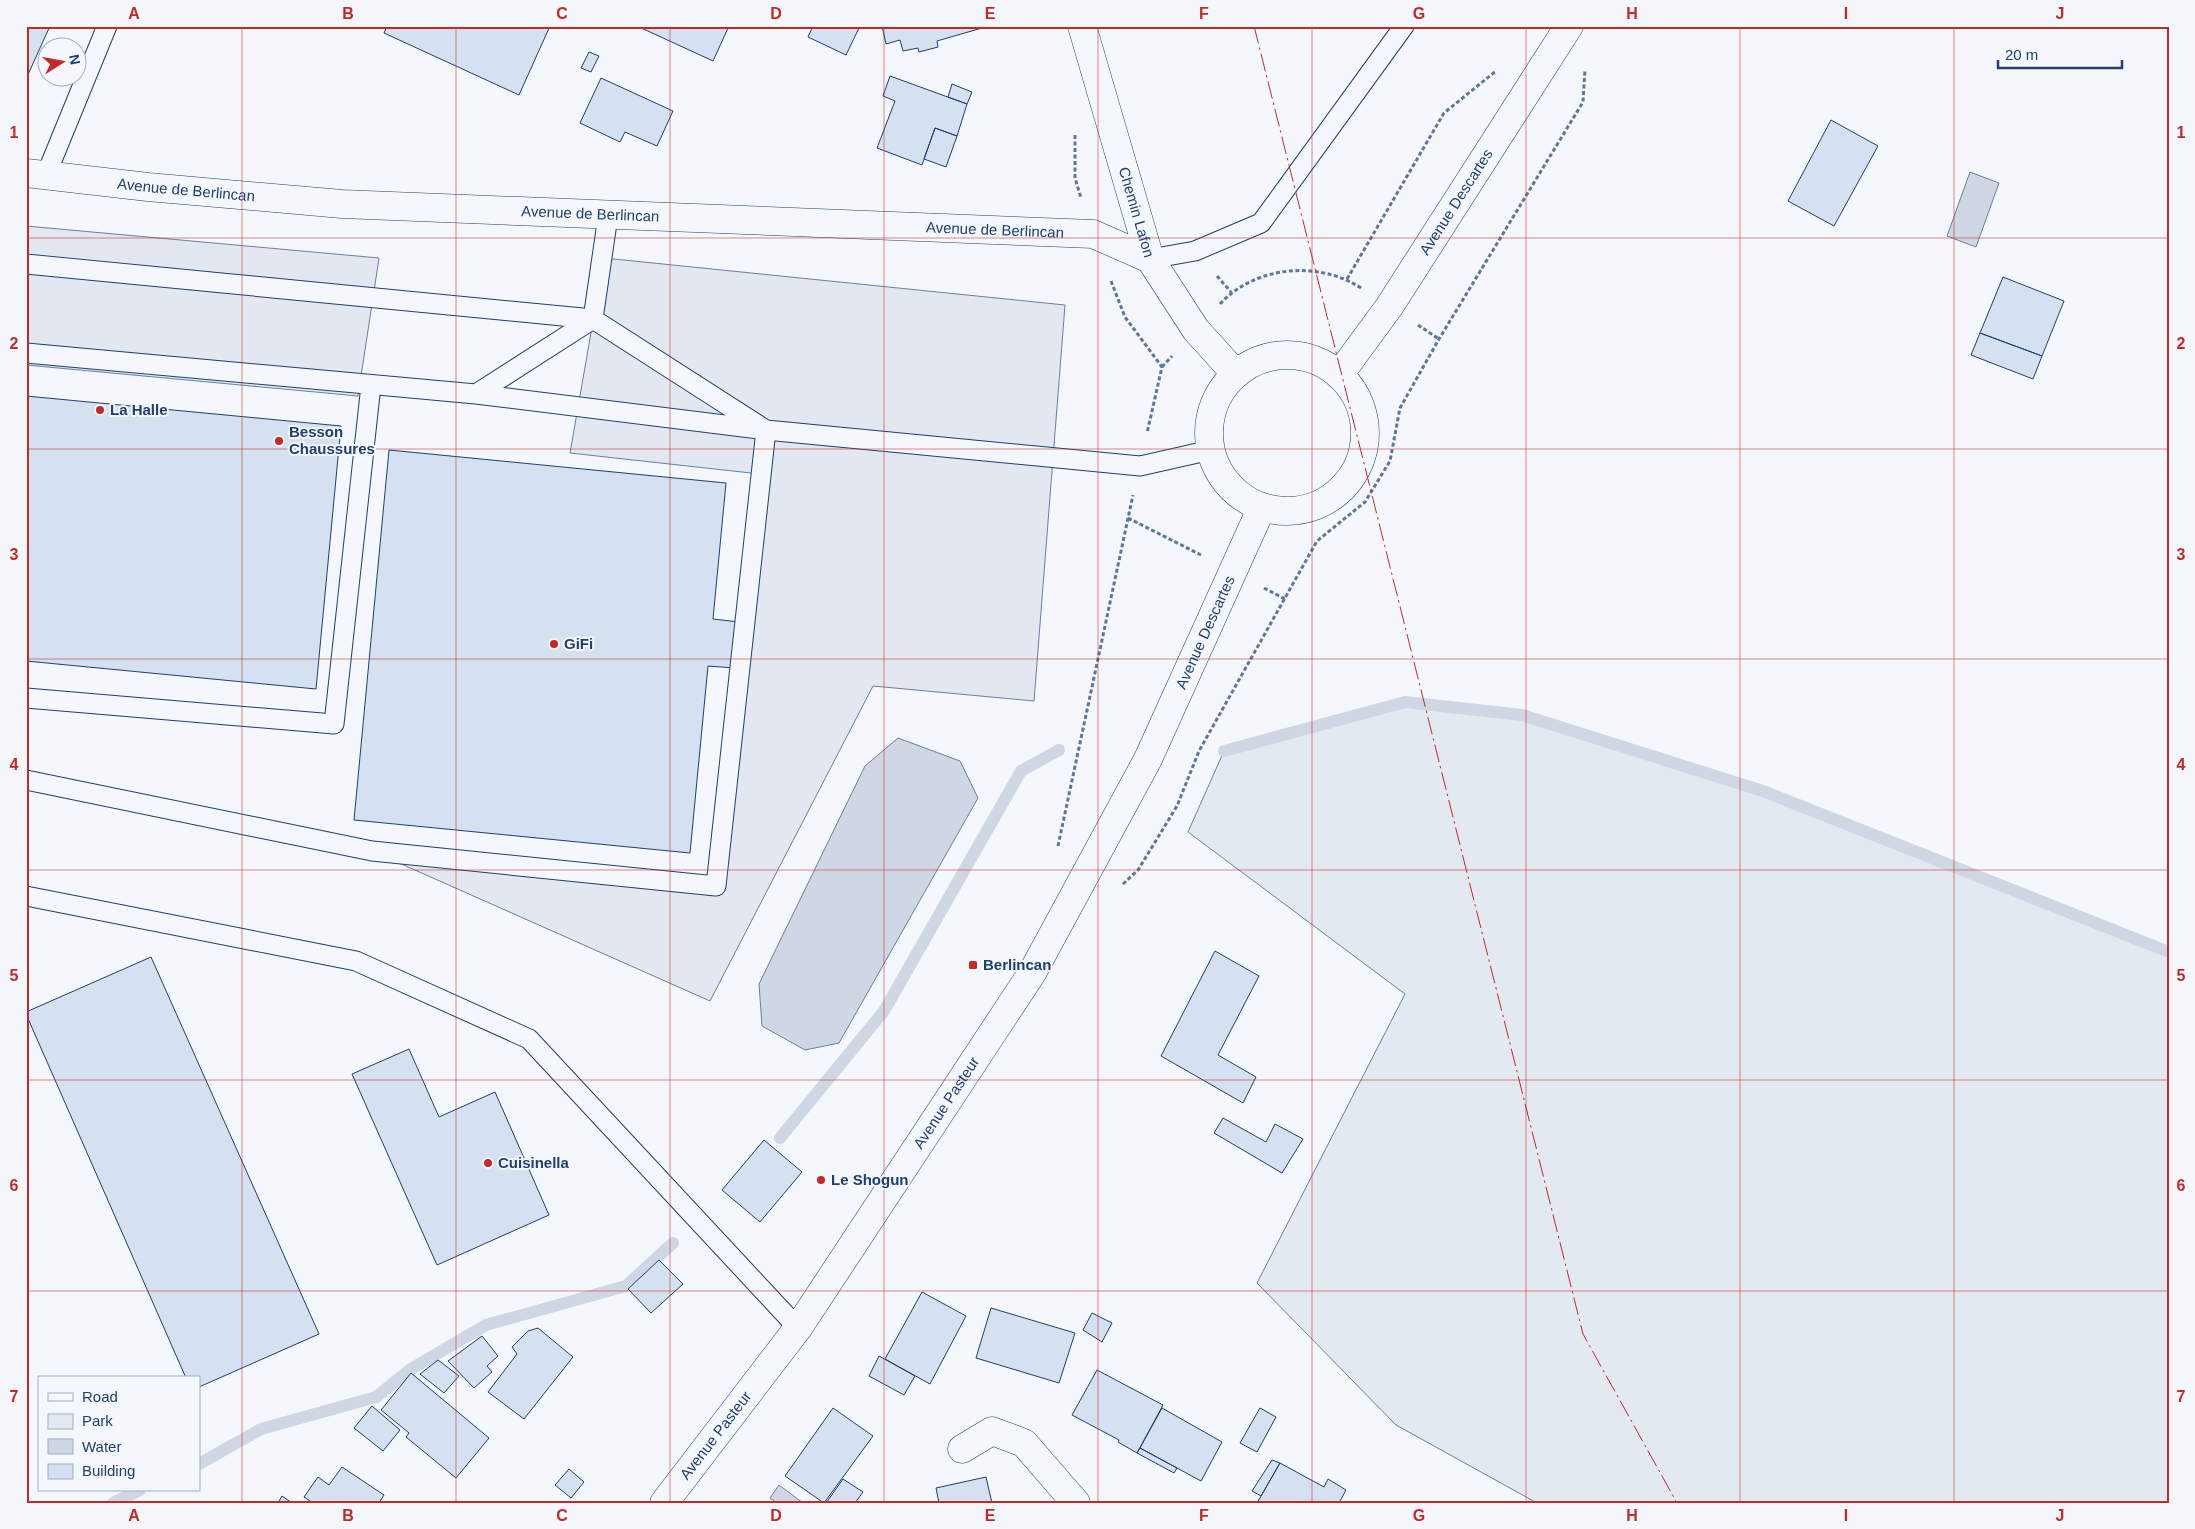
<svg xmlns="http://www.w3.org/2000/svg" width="2195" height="1529" font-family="Arial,sans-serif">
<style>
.green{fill:#e3e9f0;stroke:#687fa3}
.parking{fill:#e3e8f0;stroke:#687fa3}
.water{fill:#cfd7e4;stroke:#687fa3}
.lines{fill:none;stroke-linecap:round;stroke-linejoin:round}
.stream{stroke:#cfd7e4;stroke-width:12}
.building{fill:#d5e0f0;stroke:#1d3f73}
.service-casing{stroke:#1d3f73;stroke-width:21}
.minor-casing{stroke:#1d3f73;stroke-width:29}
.tertiary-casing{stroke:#1d3f73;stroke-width:29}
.secondary-casing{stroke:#1d3f73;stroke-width:29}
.path{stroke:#5e769c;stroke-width:3;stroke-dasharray:4 2.5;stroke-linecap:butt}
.service{stroke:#f4f7fb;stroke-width:19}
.minor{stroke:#f4f7fb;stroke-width:28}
.tertiary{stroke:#f4f7fb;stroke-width:28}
.secondary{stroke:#f4f7fb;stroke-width:28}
.power{stroke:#c62828;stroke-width:1;stroke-dasharray:18 4 2.5 4;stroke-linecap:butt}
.grid{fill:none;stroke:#c62828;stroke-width:1;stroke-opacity:0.55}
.poi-dot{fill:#c62828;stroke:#f4f7fb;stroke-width:2}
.labels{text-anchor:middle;stroke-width:4;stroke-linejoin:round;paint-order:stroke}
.street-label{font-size:15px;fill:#1d3f73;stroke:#f4f7fb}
.poi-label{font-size:15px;font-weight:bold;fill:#1d3f73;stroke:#f4f7fb;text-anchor:start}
.neatline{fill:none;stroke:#c62828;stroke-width:2}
.grid-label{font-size:16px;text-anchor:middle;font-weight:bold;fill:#c62828}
</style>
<rect width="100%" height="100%" fill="#f4f7fb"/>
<!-- green -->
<path class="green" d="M1405,702L1522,715L1763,791L2169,952V1503H1537L1396,1425L1257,1283L1405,994L1188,832L1224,751Z"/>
<!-- parking -->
<path class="parking" d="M26,226L379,258L358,396L26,365Z
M604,258L1065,305L1034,701L873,686L710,1001L372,851L715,885L760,474L570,453Z"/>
<!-- water -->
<path class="water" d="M1970,172L1999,183L1976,247L1947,236Z
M898,738L960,761L978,798L839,1043L805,1050L762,1026L759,984L865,766Z
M779,1485L803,1503H777L770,1498Z"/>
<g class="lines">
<!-- stream -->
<path class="stream" d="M1224,751L1405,702L1522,715L1763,791L2169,952
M780,1138L884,1011L1021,771L1059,750
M199,1464L261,1429L376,1397L411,1369L486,1325L626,1286L673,1243
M113,1503L140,1490"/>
</g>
<!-- building -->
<path class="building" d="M26,26H50L26,79Z
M387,26H550L519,95L384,33Z
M637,26H729L713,61Z
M813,26H860L846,55L808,37Z
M882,26H981L982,28L937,41L938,47L919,52L918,48L903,51L900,40L886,44Z
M589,52L599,56L591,72L581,68Z
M890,76L967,104L957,136L935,128L922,165L877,148L895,101L883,96Z
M601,78L673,111L657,146L625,132L620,142L580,123Z
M952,84L972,92L967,104L948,97Z
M1831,120L1878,146L1834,226L1788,201Z
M935,128L957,136L946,167L924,159Z
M2003,277L2064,301L2042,356L1980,333Z
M1980,333L2042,356L2033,379L1971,355Z
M26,396L341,426L316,689L26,661Z
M389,450L726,483L713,619L739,622L734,668L708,666L690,853L354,820Z
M1215,951L1259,976L1218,1055L1256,1077L1243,1103L1161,1056Z
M151,957L319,1334L199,1387V1378H186L26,1014V1012Z
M409,1049L439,1117L495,1092L549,1215L437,1265L352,1074Z
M1223,1118L1266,1142L1275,1124L1303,1139L1282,1173L1214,1133Z
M764,1140L802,1172L760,1222L722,1190Z
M659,1260L683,1284L651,1313L628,1289Z
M922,1292L966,1316L930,1384L885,1359Z
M991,1308L1075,1333L1059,1383L976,1358Z
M1092,1313L1112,1323L1102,1342L1083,1330Z
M538,1328L573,1357L524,1419L488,1392L517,1354L512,1347L528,1331Z
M482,1336L498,1356L487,1366L492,1372L474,1388L448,1361Z
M879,1356L915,1376L904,1395L869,1376Z
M438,1360L459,1376L444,1393L420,1374Z
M1097,1370L1163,1405L1137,1453L1118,1442L1119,1440L1072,1415Z
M411,1373L489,1438L456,1478L406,1437L409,1433L381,1410Z
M372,1406L400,1430L383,1451L354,1428Z
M833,1408L873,1436L824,1503L785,1476Z
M1162,1408L1222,1442L1201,1481L1140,1448Z
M1260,1408L1276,1417L1257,1452L1240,1443Z
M1140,1448L1177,1468L1174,1473L1137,1453Z
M1272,1460L1280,1463L1261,1496L1252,1491Z
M1280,1463L1324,1487L1328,1479L1346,1490L1339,1503H1257Z
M342,1467L384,1495L379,1503H313L304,1497L318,1477L329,1485Z
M569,1469L584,1482L571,1498L555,1485Z
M986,1477L992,1503H939L936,1488Z
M843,1479L863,1492L855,1503H826Z
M282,1496L292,1503H278Z"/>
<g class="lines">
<defs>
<path id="service" d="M46,175L107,26
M1150,259L1195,251L1261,223L1404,26
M26,264L593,319L766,430L716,886L372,851L26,780
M26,353L476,394L593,319L608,216
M476,394L766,430L1140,466L1211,450
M26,698L334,724L371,385
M26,896L356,961L529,1039L798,1328"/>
<g id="minor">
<path id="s1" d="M26,173L148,187L342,204L1093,234L1150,259"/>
<path d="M962,1449L992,1431L1024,1443L1076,1503"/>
</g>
<g id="tertiary">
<path id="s2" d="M1082,26L1150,259L1196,330L1236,374"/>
</g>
<g id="secondary">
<circle cx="1287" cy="433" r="78"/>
<path id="s3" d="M1339,375L1389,307L1569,26"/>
<path id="s4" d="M664,1503L798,1328L1032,973L1148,759L1262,507"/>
</g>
</defs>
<!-- service casing -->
<use href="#service" class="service-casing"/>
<!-- minor casing -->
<use href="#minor" class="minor-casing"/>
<!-- tertiary casing -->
<use href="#tertiary" class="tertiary-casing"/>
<!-- secondary casing -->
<use href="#secondary" class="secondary-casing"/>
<!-- path -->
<path class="path" d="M1075,135V178L1081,198
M1217,276L1231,292
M1347,279L1444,113L1496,71
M1111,281L1125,317L1162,367L1147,433
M1220,304C1255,266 1318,260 1361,288
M1418,325L1439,339
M1162,367L1172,356
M1128,518L1201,555
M1264,588L1285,599
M1058,846L1133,495
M1123,884L1138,870L1177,806L1199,751L1317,541L1365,502L1390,461L1400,408L1439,339L1583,102L1585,69"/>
<!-- service -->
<use href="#service" class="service"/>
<!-- minor -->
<use href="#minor" class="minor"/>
<!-- tertiary -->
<use href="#tertiary" class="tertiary"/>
<!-- secondary -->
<use href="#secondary" class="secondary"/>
<!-- power -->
<path class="power" d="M1254,26L1583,1334L1677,1503"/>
</g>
<!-- grid -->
<path class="grid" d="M242,26V1503M456,26V1503M670,26V1503M884,26V1503M1098,26V1503M1312,26V1503M1526,26V1503M1740,26V1503M1954,26V1503M26,238H2169M26,449H2169M26,659H2169M26,870H2169M26,1080H2169M26,1291H2169"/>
<!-- markers -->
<g class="poi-dot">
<circle cx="100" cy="410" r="5"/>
<circle cx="279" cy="441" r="5"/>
<circle cx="554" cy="644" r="5"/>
<rect x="968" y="960" width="10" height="10" rx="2.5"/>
<circle cx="488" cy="1163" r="5"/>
<circle cx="821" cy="1180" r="5"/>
</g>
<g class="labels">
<!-- street labels -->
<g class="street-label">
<text dy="5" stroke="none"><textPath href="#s1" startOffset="161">Avenue de Berlincan</textPath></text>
<text dy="5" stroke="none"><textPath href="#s3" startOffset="209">Avenue Descartes</textPath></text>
<text dy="5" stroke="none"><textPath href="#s2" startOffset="194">Chemin Lafon</textPath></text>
<text dy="5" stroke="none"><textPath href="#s1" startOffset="566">Avenue de Berlincan</textPath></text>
<text dy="5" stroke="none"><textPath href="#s1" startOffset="971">Avenue de Berlincan</textPath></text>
<text dy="5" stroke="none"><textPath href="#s4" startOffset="1028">Avenue Descartes</textPath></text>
<text dy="5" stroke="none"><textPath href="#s4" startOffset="490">Avenue Pasteur</textPath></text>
<text dy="5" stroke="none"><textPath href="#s4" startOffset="85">Avenue Pasteur</textPath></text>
</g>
<!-- poi labels -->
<g class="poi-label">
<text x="110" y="415">La Halle</text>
<text x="289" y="437">Besson<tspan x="289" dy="17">Chaussures</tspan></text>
<text x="564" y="649">GiFi</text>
<text x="983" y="970">Berlincan</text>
<text x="498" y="1168">Cuisinella</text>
<text x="831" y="1185">Le Shogun</text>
</g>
</g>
<!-- border -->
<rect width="2195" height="1529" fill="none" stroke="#f4f7fb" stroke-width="55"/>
<!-- legend -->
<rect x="38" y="1376" width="162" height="115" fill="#f4f7fb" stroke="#9eadc5"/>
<rect x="48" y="1393" width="25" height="8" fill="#f4f7fb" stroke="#9eadc5"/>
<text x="82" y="1402" font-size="15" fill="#1d3f73">Road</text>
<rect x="48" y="1414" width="25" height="15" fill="#e3e9f0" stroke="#9eadc5"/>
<text x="82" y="1426" font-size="15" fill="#1d3f73">Park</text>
<rect x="48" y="1439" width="25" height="15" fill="#cfd7e4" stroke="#9eadc5"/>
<text x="82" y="1452" font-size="15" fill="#1d3f73">Water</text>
<rect x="48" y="1464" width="25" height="15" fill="#d5e0f0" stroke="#9eadc5"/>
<text x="82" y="1476" font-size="15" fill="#1d3f73">Building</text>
<!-- north arrow -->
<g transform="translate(62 62) rotate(79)"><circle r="24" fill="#f4f7fb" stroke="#9eadc5"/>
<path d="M0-4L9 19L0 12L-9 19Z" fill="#c62828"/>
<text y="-8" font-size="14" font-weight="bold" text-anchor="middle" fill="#1d3f73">N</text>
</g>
<!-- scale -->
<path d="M1998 60v8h124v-8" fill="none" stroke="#1d3f73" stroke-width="2.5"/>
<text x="2005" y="60" font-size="15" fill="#1d3f73" stroke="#f4f7fb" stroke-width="4" paint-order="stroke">20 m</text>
<rect x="28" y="28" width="2140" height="1474" class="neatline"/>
<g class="grid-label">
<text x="134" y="19">A</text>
<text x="348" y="19">B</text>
<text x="562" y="19">C</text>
<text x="776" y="19">D</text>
<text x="990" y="19">E</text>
<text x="1204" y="19">F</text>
<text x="1419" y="19">G</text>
<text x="1632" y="19">H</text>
<text x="1846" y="19">I</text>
<text x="2060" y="19">J</text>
<text x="14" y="138">1</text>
<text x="2181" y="138">1</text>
<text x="14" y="349">2</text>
<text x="2181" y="349">2</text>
<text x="14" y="560">3</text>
<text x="2181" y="560">3</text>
<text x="14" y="770">4</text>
<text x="2181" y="770">4</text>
<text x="14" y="981">5</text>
<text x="2181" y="981">5</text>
<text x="14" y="1191">6</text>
<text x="2181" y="1191">6</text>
<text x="14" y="1402">7</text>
<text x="2181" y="1402">7</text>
<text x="134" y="1521">A</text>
<text x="348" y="1521">B</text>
<text x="562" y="1521">C</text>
<text x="776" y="1521">D</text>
<text x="990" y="1521">E</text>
<text x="1204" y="1521">F</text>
<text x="1419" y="1521">G</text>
<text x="1632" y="1521">H</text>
<text x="1846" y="1521">I</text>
<text x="2060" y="1521">J</text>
</g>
</svg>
